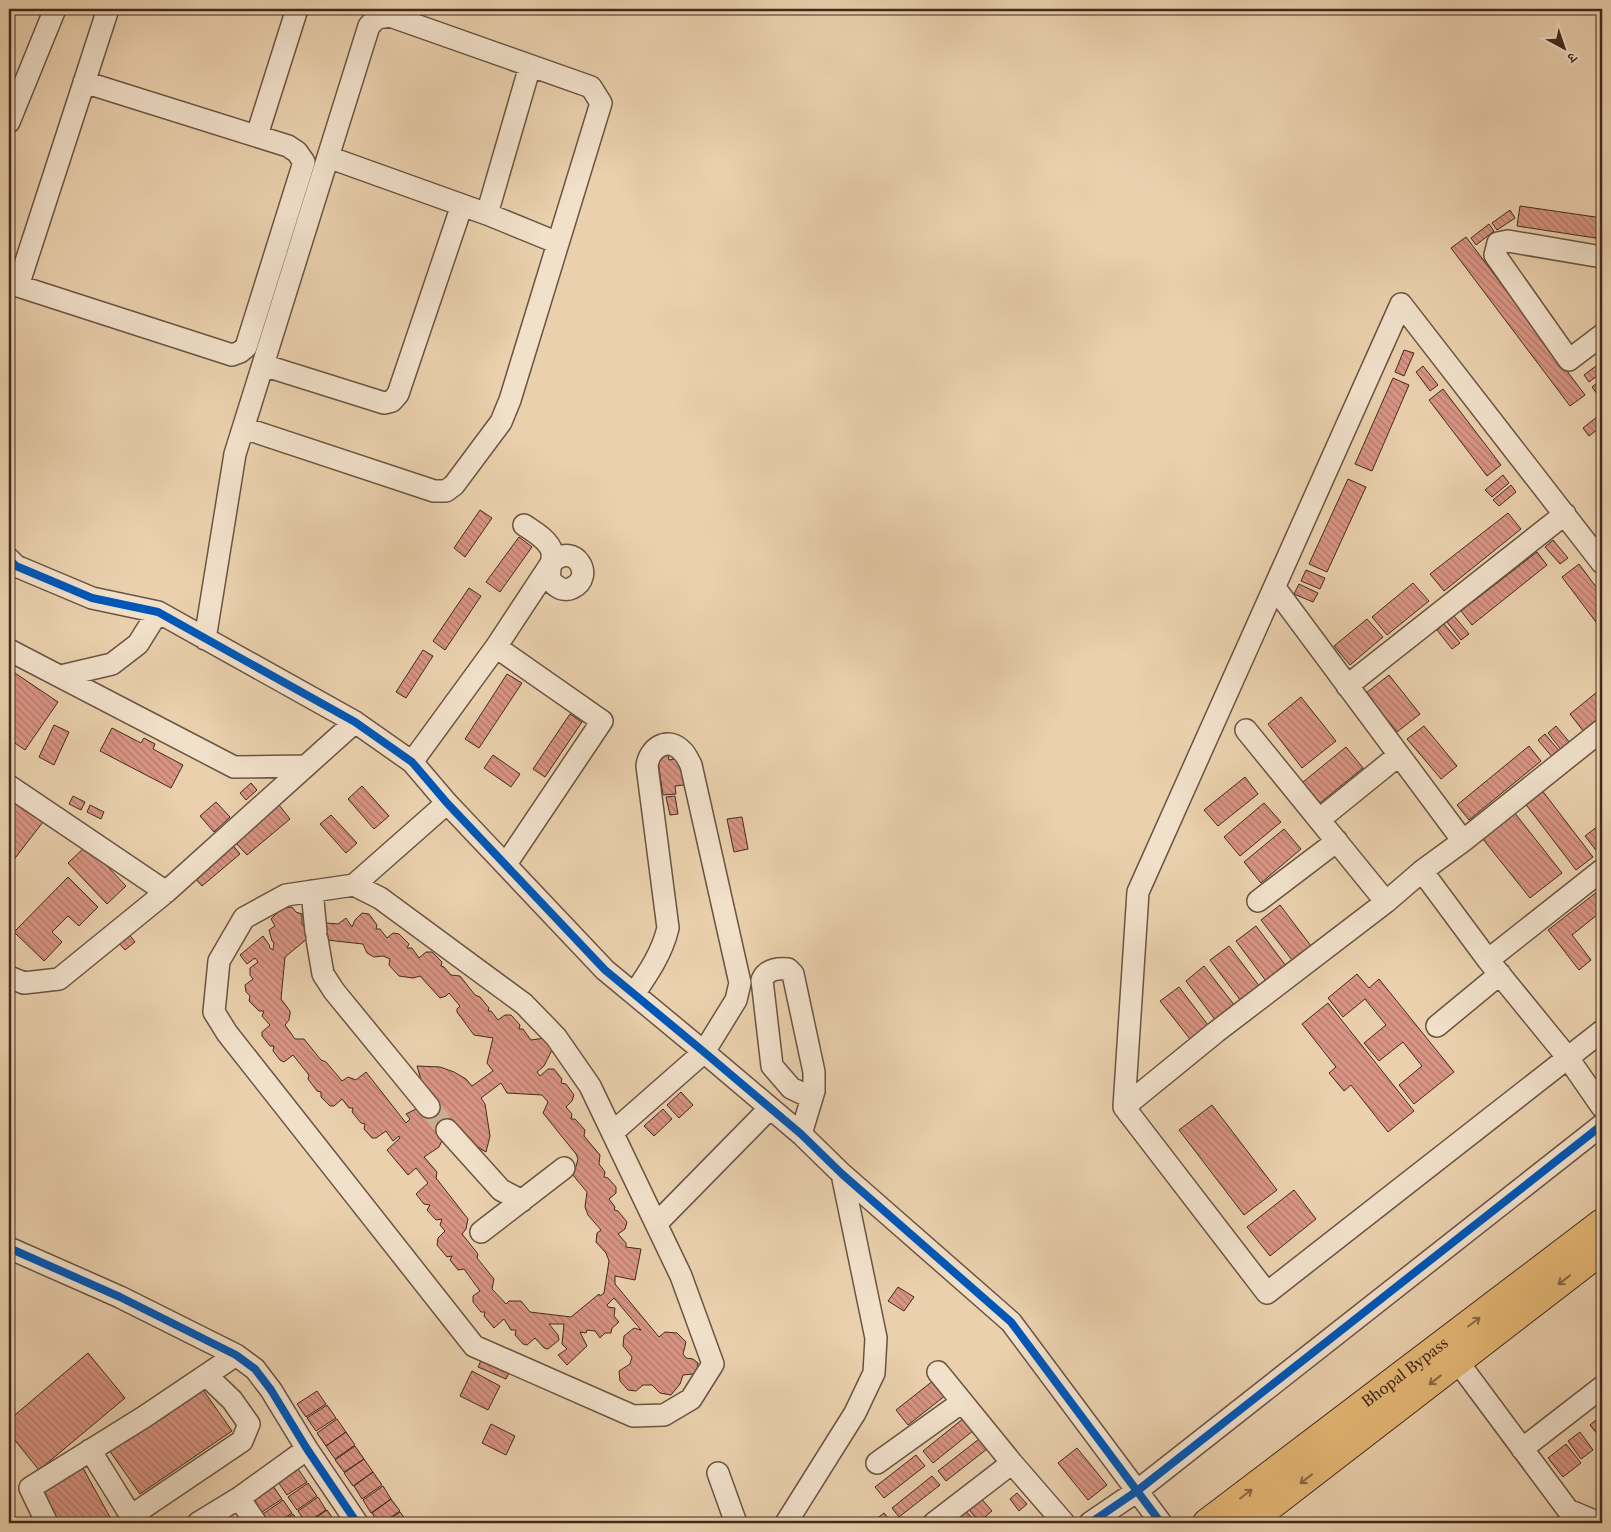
<svg xmlns="http://www.w3.org/2000/svg" width="1611" height="1532" font-family="'Libre Caslon Text','Noto Serif Devanagari',serif">
<style>
.building{fill:url(#building-back-hatch);stroke:#412a1e;fill-rule:evenodd}
.lines{fill:none;stroke-linecap:round;stroke-linejoin:round}
.minor-tunnel{stroke:#c8af90;stroke-width:21;stroke-dasharray:21 11;stroke-linecap:butt}
.minor-casing{stroke:#6b5442;stroke-width:24}
.major-casing{stroke:#412a1e;stroke-width:30}
.minor{stroke:#f1e0ca;stroke-width:21}
.major{stroke:#e5b876;stroke-width:28}
.cycleway-casing{stroke:#f1e0ca;stroke-width:11}
.cycleway{stroke:#0057b8;stroke-width:8}
.oneway{stroke:#8b6a46}
.labels{text-anchor:middle;stroke-width:5;stroke-linejoin:round;paint-order:stroke}
.street-label{font-size:15px;fill:#412a1e;stroke:#f1e0ca}
</style>
<defs>
<pattern id="building-back-hatch" width="6" height="6" patternUnits="userSpaceOnUse" patternTransform="scale(1.25)"><rect width="6" height="6" fill="#d99483"/><path d="M-1 5l2 2M0 0l6 6M5-1l2 2" fill="none" stroke="#b2796b"/></pattern>
</defs>
<rect width="100%" height="100%" fill="#ead0ad"/>
<filter id="stains"><feTurbulence type="fractalNoise" baseFrequency=".004" numOctaves="4"/><feColorMatrix values="0 0 0 0 .2 0 0 0 0 .09 0 0 0 0 .02 0 0 0 .5 -.17"/></filter>
<radialGradient id="worn" r=".72"><stop offset=".6" stop-color="#630" stop-opacity="0"/><stop offset="1" stop-color="#630" stop-opacity=".3"/></radialGradient>
<!-- building -->
<path class="building" d="M1520,206L1602,218V239L1517,226Z
M1510,210L1515,218L1497,230L1492,223Z
M1489,224L1494,231L1476,245L1471,238Z
M1466,237L1585,395L1570,406L1451,248Z
M1404,350L1414,353L1404,376L1395,372Z
M1601,362L1602,372L1589,382L1584,375Z
M1423,366L1438,385L1430,391L1416,372Z
M1393,378L1409,385L1372,471L1355,464Z
M1602,379V390L1597,394L1592,387Z
M1443,389L1501,465L1487,476L1429,400Z
M1602,413V426L1589,436L1583,428Z
M1503,475L1509,483L1492,497L1485,490Z
M1348,479L1366,487L1327,572L1309,564Z
M1511,485L1516,492L1499,506L1493,500Z
M480,510L492,518L465,557L454,548Z
M1508,513L1521,529L1444,591L1430,574Z
M519,537L532,547L500,592L486,582Z
M1553,540L1568,558L1560,564L1545,547Z
M1537,552L1547,565L1472,625L1461,611Z
M1579,564L1602,595V630L1562,577Z
M1306,570L1325,578L1320,589L1301,581Z
M1413,583L1429,601L1387,635L1372,617Z
M1299,584L1318,593L1313,602L1294,594Z
M469,588L481,596L445,650L433,641Z
M1454,616L1469,634L1461,640L1447,622Z
M1367,619L1383,637L1350,665L1334,646Z
M1444,624L1460,643L1452,649L1437,630Z
M423,650L433,656L406,698L396,692Z
M9,669L58,702L25,750L9,739Z
M507,674L522,683L479,748L465,739Z
M1389,675L1420,714L1397,732L1366,693Z
M1602,688V718L1584,732L1570,714Z
M1301,697L1336,741L1302,768L1268,724Z
M570,714L582,722L545,777L533,769Z
M54,725L69,732L54,765L39,757Z
M1424,726L1457,766L1441,779L1407,739Z
M1556,726L1571,744L1562,751L1548,733Z
M112,728L141,743L144,738L155,744L153,749L183,765L171,788L100,751Z
M1545,734L1560,752L1553,758L1538,740Z
M1529,746L1541,761L1469,820L1457,805Z
M1346,747L1363,768L1320,803L1303,782Z
M668,753L669,760L680,758L684,785L675,786L676,794L663,795L657,755Z
M493,755L520,774L511,787L484,768Z
M1245,777L1258,794L1218,826L1204,810Z
M251,783L257,790L246,800L240,793Z
M362,786L389,816L374,829L348,799Z
M1541,789L1593,857L1576,870L1524,802Z
M9,795L43,822L9,866Z
M73,796L85,802L81,810L69,804Z
M675,796L678,814L670,815L666,797Z
M216,802L230,817L214,832L200,816Z
M1264,803L1281,822L1240,856L1224,837Z
M90,805L104,812L101,819L87,812Z
M279,805L290,819L247,855L235,842Z
M1514,812L1562,873L1530,898L1482,838Z
M331,815L357,843L346,853L320,824Z
M742,817L748,849L734,852L727,819Z
M1602,823V849L1598,853L1585,836Z
M1284,829L1301,849L1261,883L1244,862Z
M231,843L240,854L202,886L193,876Z
M87,845L126,886L107,904L68,863Z
M68,877L98,907L79,926L68,916L52,932L62,942L44,961L14,932Z
M1602,888V911L1572,935L1591,960L1579,970L1548,930Z
M1280,905L1311,946L1292,960L1261,920Z
M280,906L285,908L292,907L296,912L302,914V924L308,931L326,923L338,924L346,918L352,927L355,920L362,913L369,914L377,925L376,929H380L387,938L393,933L399,934L409,944L407,948H412L419,958L426,952H432L442,962L441,966L444,967L451,975L460,976L475,995L480,997L489,1008L488,1011H491L498,1020L505,1015H511L520,1025L519,1029H523L531,1040L545,1038L553,1048L544,1066L537,1072L540,1076L548,1069H554L562,1079L561,1083L566,1084L574,1095L572,1101L566,1107L572,1114L571,1119H575L585,1130L584,1136L600,1155L599,1164L605,1172L604,1177L608,1178L616,1187V1193L609,1199L615,1207L614,1210L618,1211L627,1222L625,1229L618,1234L626,1243V1247L641,1249L635,1280L615,1276V1284L659,1337L665,1332L677,1333L686,1342L683,1354L686,1358L693,1359L698,1363L697,1371L693,1374L683,1375L680,1384L671,1395L660,1393L652,1385H643L636,1391L628,1390L620,1381L619,1371L630,1364L632,1357L623,1346L624,1336L634,1328L641,1330L614,1298L607,1305L608,1307L615,1308L614,1316L619,1322L612,1328L611,1333H605L600,1338L595,1331L587,1330L586,1333L580,1332L587,1346L567,1365L558,1355L567,1349L562,1344L564,1324H549L558,1335L559,1340L548,1349L544,1348L535,1338L527,1345L523,1344L515,1335L516,1330H511L504,1319L494,1328L484,1316L485,1312H481L473,1302V1296L480,1291L464,1269L458,1270L450,1260L452,1256L447,1257L437,1245L438,1238L445,1231L440,1225L442,1219L436,1220L427,1210L430,1205L424,1204L416,1194L428,1183L416,1168L408,1175L387,1150L400,1138L399,1136L393,1141L386,1131L376,1138H372L364,1129L365,1124L361,1123L352,1112L353,1108H349L342,1099L334,1106H330L321,1097V1092L317,1091L308,1079L309,1075L293,1055L284,1062L280,1060L273,1051L274,1046H270L262,1036V1032L270,1025L262,1016L264,1011H259L249,1001L250,996L246,992L245,985L253,979L250,975V968L258,962L255,958L247,964L240,955L263,936L270,946L269,947L273,950L274,943L272,941L269,930L275,926L271,919L277,913ZM308,938L363,944L367,953L374,957L383,956L390,959L389,965L399,976L413,978L420,976L440,998L446,996L449,993L460,1006L457,1009V1012L474,1035L493,1038L487,1063L493,1071L472,1086L466,1079L454,1072L440,1067L417,1066L429,1107L416,1109L406,1114L410,1119L406,1123L366,1072L356,1080L348,1077L342,1081L326,1062L321,1060L304,1039H295L285,1025L289,1020L290,1014V1011L281,999L285,957ZM501,1083L507,1093L542,1095L548,1102L543,1113L576,1154L578,1159L575,1170L572,1174L587,1192L585,1207L588,1215L601,1230L597,1233L596,1242L606,1253L609,1261L604,1293L600,1296L599,1294L571,1317L530,1312L521,1301H509L506,1304L492,1289L494,1279L477,1258L478,1254L462,1234L466,1229L468,1219L436,1178L437,1172L424,1157L439,1147L447,1130L486,1152L490,1136L485,1104L481,1098Z
M1256,926L1286,966L1266,981L1236,941Z
M128,933L135,942L125,950L118,942Z
M1229,946L1260,987L1241,1001L1210,960Z
M1204,966L1235,1006L1216,1021L1186,981Z
M1357,974L1369,988L1379,979L1454,1072L1414,1104L1399,1085L1422,1066L1403,1042L1379,1061L1364,1043L1386,1025L1365,999L1343,1017L1328,998Z
M1179,987L1208,1025L1190,1039L1160,1001Z
M1328,1003L1414,1111L1388,1132L1351,1085L1344,1091L1329,1073L1336,1067L1302,1024Z
M681,1092L693,1105L679,1118L667,1105Z
M1212,1105L1277,1190L1244,1215L1179,1130Z
M663,1109L672,1119L654,1136L644,1126Z
M1294,1190L1316,1219L1270,1256L1247,1227Z
M898,1287L914,1297L904,1311L888,1301Z
M88,1353L125,1398L39,1470L9,1433V1420Z
M484,1354L512,1367L506,1379L478,1367Z
M472,1371L500,1386L488,1410L460,1396Z
M934,1380L946,1395L908,1425L896,1410Z
M201,1387L232,1431L140,1494L109,1450Z
M317,1391L326,1404L306,1417L297,1404Z
M327,1405L336,1418L316,1431L307,1418Z
M1602,1415V1440L1590,1425Z
M964,1418L974,1430L933,1463L923,1451Z
M337,1419L346,1432L326,1446L317,1433Z
M491,1424L515,1436L506,1455L482,1443Z
M346,1432L355,1445L335,1459L326,1446Z
M1580,1432L1593,1450L1581,1459L1568,1441Z
M979,1439L987,1449L946,1481L938,1471Z
M1566,1444L1581,1463L1563,1477L1548,1458Z
M355,1446L364,1459L344,1472L335,1460Z
M1077,1448L1107,1485L1088,1500L1058,1463Z
M916,1455L925,1466L884,1498L875,1487Z
M364,1459L373,1472L353,1486L344,1473Z
M83,1468L112,1521L108,1523H58L41,1492Z
M298,1469L307,1482L287,1495L278,1482Z
M373,1472L382,1485L362,1499L354,1486Z
M932,1476L940,1485L899,1517L892,1508Z
M308,1483L317,1496L297,1510L288,1497Z
M273,1486L282,1499L262,1512L253,1499Z
M383,1486L391,1499L371,1513L363,1500Z
M1017,1493L1027,1504L1019,1511L1010,1499Z
M979,1496L992,1511L979,1522L966,1506Z
M318,1497L326,1510L306,1523L298,1511Z
M391,1499L400,1511L382,1523H378L372,1513Z
M283,1500L292,1513L277,1523H269L263,1514Z
M964,1509L977,1523H947Z
M327,1510L336,1523H308Z
M400,1512L408,1523H384Z
M884,1513L892,1523H871Z
M293,1514L299,1523H279Z"/>
<g class="lines">
<!-- minor-tunnel -->
<path class="minor-tunnel" d="M429,1107L447,1130"/>
<defs>
<path id="minor" d="M9,122L55,9
M257,135L297,9
M328,157L487,214L558,243
M487,214L530,66
M1602,257L1508,241L1498,243L1495,255L1569,360L1602,335
M9,283L232,355L240,352L246,347L304,162L297,152L288,146L84,82
M18,286L108,9
M263,365L384,403L392,401L398,394L462,205
M9,559L16,566L92,598L158,612L355,722L412,762L447,803L605,970L704,1052L801,1134L842,1174L1011,1322L1161,1523
M1602,563L1401,304L1138,892L1124,1107L1267,1293L1602,1031
M1275,588L1463,841
M205,639L235,454L369,26L377,18L390,16L591,87L601,103L510,400L501,422L454,485L446,491H434L244,428
M496,647L602,721L506,864
M9,650L234,767L306,766L355,722
M61,676L112,664L138,644L158,612
M1347,686L1565,514
M1246,730L1386,902
M412,762L496,647L552,562C575,541 596,577 572,588C568,590 562,590 558,587C542,578 554,565 552,552C549,540 533,531 524,525
M9,786L166,892
M1320,819L1399,755
M1422,871L1488,960L1568,1058L1602,1107
M354,885L380,898L524,1004L556,1037L590,1086L681,1276L713,1364L691,1399L664,1415L633,1416L474,1346L227,1033L214,1012L219,961L244,918L286,895Z
M354,885L447,803
M312,891L316,932
M1258,901L1337,841
M317,939L323,974L334,991L429,1107
M1488,960L1602,870
M9,977L24,983L59,979L166,892L306,766
M1437,1026L1500,974
M1124,1107L1216,1032L1386,902L1422,871L1463,841L1602,730
M447,1130L501,1190L522,1201
M613,1132L704,1052L736,1000L740,983L691,765C688,760 686,754 682,751C667,735 649,749 647,766L668,928C662,953 649,972 634,994
M801,1134L814,1091V1072L793,974L788,969C777,968 767,969 762,980L772,1066L791,1088L812,1098
M656,1224L770,1108
M481,1232L564,1168
M9,1248L120,1297L236,1355L255,1369L271,1390L307,1449L357,1523
M1449,1350L1568,1510L1599,1523
M938,1372L1012,1463L1064,1523
M1522,1449L1602,1387
M90,1450L131,1516L242,1441L249,1424L232,1400L207,1376
M877,1463L962,1402
M718,1473L736,1523
M239,1498L256,1523
M47,1523L30,1488L144,1417L236,1355
M198,1523L239,1498L307,1449
M786,1523L855,1413L874,1373L876,1338L842,1174
M934,1523L1012,1463
M1090,1523L1137,1491L1602,1125"/>
<g id="major">
<path id="s1" d="M1207,1523L1602,1223"/>
<path d="M1248,1523L1602,1250"/>
</g>
</defs>
<!-- minor casing -->
<use href="#minor" class="minor-casing"/>
<!-- major casing -->
<use href="#major" class="major-casing"/>
<!-- minor -->
<use href="#minor" class="minor"/>
<!-- major -->
<use href="#major" class="major"/>
<defs>
<path id="cycleway" d="M9,559L16,566L92,598L158,612L355,722L412,762L447,803L605,970L704,1052L801,1134L842,1174L1011,1322L1161,1523
M9,1248L120,1297L236,1355L255,1369L271,1390L307,1449L357,1523
M1090,1523L1137,1491L1602,1125"/>
</defs>
<!-- cycleway casing -->
<use href="#cycleway" class="cycleway-casing"/>
<!-- cycleway -->
<use href="#cycleway" class="cycleway"/>
</g>
<!-- one-way arrows -->
<defs><path id="oneway-shaft" d="M-6 0H5M1.5-3L5.5 0L1.5 3" fill="none" stroke-width="1.6" stroke-linecap="round" stroke-linejoin="round" transform="scale(1.25)"/></defs>
<g class="oneway">
<use href="#oneway-shaft" transform="translate(1564 1280) rotate(142)"/>
<use href="#oneway-shaft" transform="translate(1474 1322) rotate(-37)"/>
<use href="#oneway-shaft" transform="translate(1435 1380) rotate(142)"/>
<use href="#oneway-shaft" transform="translate(1306 1479) rotate(142)"/>
<use href="#oneway-shaft" transform="translate(1246 1494) rotate(-37)"/>
</g>
<g class="labels">
<!-- street labels -->
<g class="street-label">
<text dy="5" stroke="none"><textPath href="#s1" startOffset="249">Bhopal Bypass</textPath></text>
</g>
</g>
<!-- margin -->
<rect width="1611" height="1532" fill="none" stroke="#ead0ad" stroke-width="30"/>
<rect x="10" y="10" width="1591" height="1512" fill="none" stroke="#412a1e" stroke-width="2.5"/>
<rect x="15" y="15" width="1581" height="1502" fill="none" stroke="#412a1e"/>
<!-- north arrow -->
<g transform="translate(1564 48) rotate(140)" stroke="#f1e0ca" stroke-width="4" paint-order="stroke">
<path d="M0-4L9 19L0 12L-9 19Z" fill="#412a1e"/>
<text y="-8" font-size="14" font-weight="bold" text-anchor="middle" fill="#412a1e">उ</text>
</g>
<rect width="100%" height="100%" filter="url(#stains)"/>
<rect width="100%" height="100%" fill="url(#worn)"/>
</svg>
